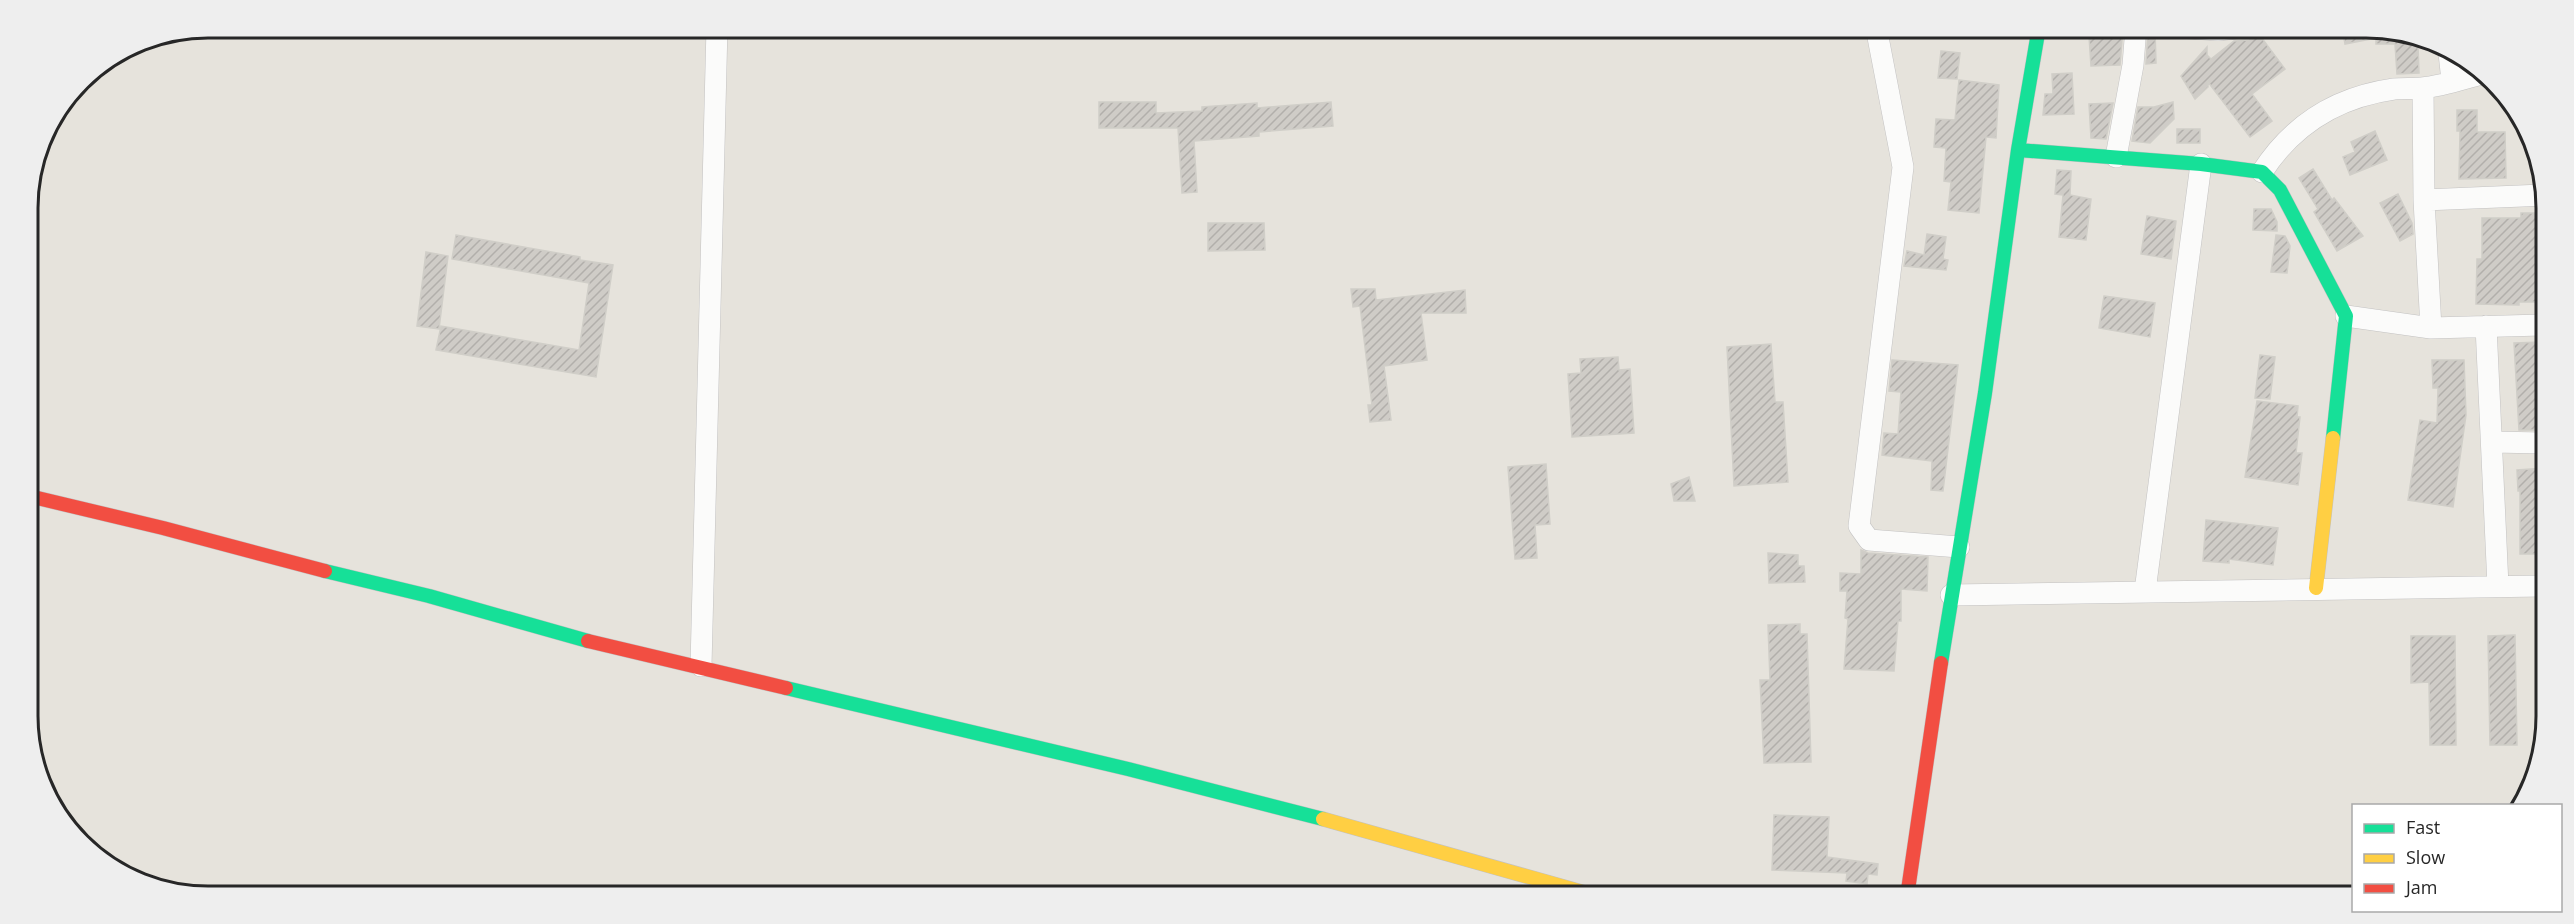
<svg xmlns="http://www.w3.org/2000/svg" width="2574" height="924" font-family="'Open Sans',sans-serif">
<style>
.building{fill:url(#building-hatch);stroke:#d0cec8;stroke-width:1.5}
.lines{fill:none;stroke-linecap:round;stroke-linejoin:round}
.street-casing{stroke:#c3c2c2;stroke-width:22}
.fast-casing{stroke:#c3c2c2;stroke-width:15}
.slow-casing{stroke:#c3c2c2;stroke-width:15}
.jam-casing{stroke:#c3c2c2;stroke-width:15}
.street{stroke:#fbfbfa;stroke-width:21}
.fast{stroke:#16e098;stroke-width:14}
.slow{stroke:#ffcf43;stroke-width:14}
.jam{stroke:#f24e42;stroke-width:14}
.rim{fill:none;stroke:#272727;stroke-width:3}
</style>
<defs>
<pattern id="building-hatch" width="6" height="6" patternUnits="userSpaceOnUse" patternTransform="scale(1.5)"><rect width="6" height="6" fill="#cfccc7"/><path d="M-1 1l2-2M0 6l6-6M5 7l2-2" fill="none" stroke="#b2afab"/></pattern>
</defs>
<rect width="100%" height="100%" fill="#e6e3dc"/>
<!-- building -->
<path class="building" d="M2095,27H2123L2120,65L2091,66L2089,36H2095Z
M2342,27H2367L2420,36L2419,43H2411L2412,45H2418L2419,73L2397,74L2395,44H2376V38L2345,44Z
M2155,30L2156,63L2146,64L2148,31Z
M2258,33L2285,69L2252,94L2272,121L2250,137L2208,82V87L2195,99L2181,76L2207,47V55L2211,59L2234,41L2249,40Z
M1941,51L1960,53L1957,79L1938,78Z
M2072,73L2074,114L2043,115L2045,94H2053L2052,74Z
M1959,80L1999,85L1996,138L1986,137L1979,213L1948,210L1951,182L1944,181L1946,148L1934,147L1936,119L1955,120Z
M1099,102H1156V113L1202,111V107L1257,103V108L1331,102L1333,126L1259,132V136L1194,141L1197,192L1182,193L1178,128H1099Z
M2173,102L2174,119L2150,143L2132,141L2138,107H2154Z
M2113,103L2106,139L2091,138L2089,104Z
M2457,110H2477V132H2505L2506,178L2459,179L2460,131H2457Z
M2177,129H2200V143H2177Z
M2375,131L2387,160L2350,175L2343,157L2355,152L2351,142Z
M2313,169L2332,200L2334,198L2363,236L2337,251L2314,212L2318,209L2299,178Z
M2057,170L2071,171L2070,195L2091,199L2086,240L2059,237L2063,195L2055,194Z
M2398,194L2412,223L2413,234L2400,241L2380,203Z
M2254,209H2271L2277,222V231L2253,230Z
M2521,213H2546V253H2542L2541,302H2519V305L2476,304L2477,259H2482V218H2521Z
M2147,216L2176,221L2171,259L2141,254Z
M1208,223H1264L1265,250L1208,251Z
M1927,234L1946,237L1943,259L1948,260L1946,270L1904,266L1907,251L1924,255Z
M456,235L580,257V260L613,265L596,377L436,350L441,326L579,350L589,283L452,259Z
M2276,235L2285,236L2290,246L2287,273L2271,272Z
M426,252L448,256L439,329L417,326Z
M1351,289H1375L1376,300L1465,290L1466,313H1421L1427,360L1384,366L1391,420L1370,422L1368,405H1372L1360,306L1353,307Z
M2104,296L2155,303L2150,337L2099,328Z
M2546,342V430H2519L2514,343Z
M1771,344L1775,402H1783L1788,482L1734,486L1727,347Z
M2260,355L2275,357L2270,399L2255,398Z
M1618,357L1619,370L1630,369L1634,433L1572,437L1568,374L1581,373L1580,359Z
M1892,360L1958,365L1943,491L1931,490L1932,461L1882,455L1884,433L1898,434L1901,392L1889,391Z
M2432,360H2464L2466,415L2453,507L2408,500L2420,420L2437,423L2438,388H2433Z
M2257,401L2298,406L2297,417H2300L2296,453H2302L2298,485L2245,477Z
M1546,464L1550,524L1535,525L1537,558L1515,559L1508,467Z
M2546,468L2547,554H2520V491H2518L2517,470Z
M1689,477L1695,501H1674L1671,484Z
M2206,520L2278,528L2273,565L2229,559V563L2203,561Z
M1861,550L1868,553L1928,557L1927,591L1901,589V621H1898L1894,671L1844,669L1848,619L1845,618L1847,591H1840V573L1861,574Z
M1768,553L1798,555V566H1804L1805,582L1769,583Z
M1800,624V634H1807L1811,762L1764,763L1760,680H1770L1768,625Z
M2515,635L2517,745H2490L2488,636Z
M2411,636H2455L2456,745H2430L2429,682L2411,683Z
M1774,815L1829,817L1827,857L1878,864L1877,875L1868,874L1867,884L1846,881L1847,873L1772,870Z"/>
<g class="lines">
<defs>
<path id="street" d="M1876,27L1903,167L1859,526L1869,540L1959,547
M2173,27L2218,30L2247,27
M2449,53L2452,81
M2423,88L2424,200L2431,328
M2116,157L2133,65L2136,27
M2262,172C2293,124 2337,97 2394,89C2403,88 2413,89 2422,88C2442,86 2462,79 2481,74
M2424,200L2545,195
M2346,316L2431,328L2546,325
M2486,326L2498,586
M2493,442L2546,443
M2145,591L2201,164
M1951,595L2547,586
M701,666L717,27"/>
<path id="fast" d="M2018,150L2201,164L2262,172L2280,190L2346,316L2333,438
M325,571L429,596L588,641
M1941,663L1985,393L2018,150L2039,27
M786,688L1128,769L1323,819"/>
<path id="slow" d="M2316,588L2333,438
M1323,819L1600,897"/>
<path id="jam" d="M29,496L163,528L325,571
M588,641L786,688
M1907,897L1941,663"/>
</defs>
<!-- street casing -->
<use href="#street" class="street-casing"/>
<!-- fast casing -->
<use href="#fast" class="fast-casing"/>
<!-- slow casing -->
<use href="#slow" class="slow-casing"/>
<!-- jam casing -->
<use href="#jam" class="jam-casing"/>
<!-- street -->
<use href="#street" class="street"/>
<!-- fast -->
<use href="#fast" class="fast"/>
<!-- slow -->
<use href="#slow" class="slow"/>
<!-- jam -->
<use href="#jam" class="jam"/>
</g>
<!-- crop -->
<path d="M0 0H2574V924H0ZM208 38H2366A170 170 0 0 1 2536 208V716A170 170 0 0 1 2366 886H208A170 170 0 0 1 38 716V208A170 170 0 0 1 208 38Z" fill="#eee" fill-rule="evenodd"/>
<path class="rim" d="M208 38H2366A170 170 0 0 1 2536 208V716A170 170 0 0 1 2366 886H208A170 170 0 0 1 38 716V208A170 170 0 0 1 208 38Z"/>
<!-- legend -->
<rect x="2352" y="804" width="210" height="108" fill="#ffffff" stroke="#a9a9a9" stroke-width="1.5"/>
<rect x="2364" y="824" width="30" height="9" fill="#16e098" stroke="#a9a9a9" stroke-width="1.5"/>
<text x="2406" y="834" font-size="18" fill="#272727">Fast</text>
<rect x="2364" y="854" width="30" height="9" fill="#ffcf43" stroke="#a9a9a9" stroke-width="1.5"/>
<text x="2406" y="864" font-size="18" fill="#272727">Slow</text>
<rect x="2364" y="884" width="30" height="9" fill="#f24e42" stroke="#a9a9a9" stroke-width="1.5"/>
<text x="2406" y="894" font-size="18" fill="#272727">Jam</text>
</svg>
